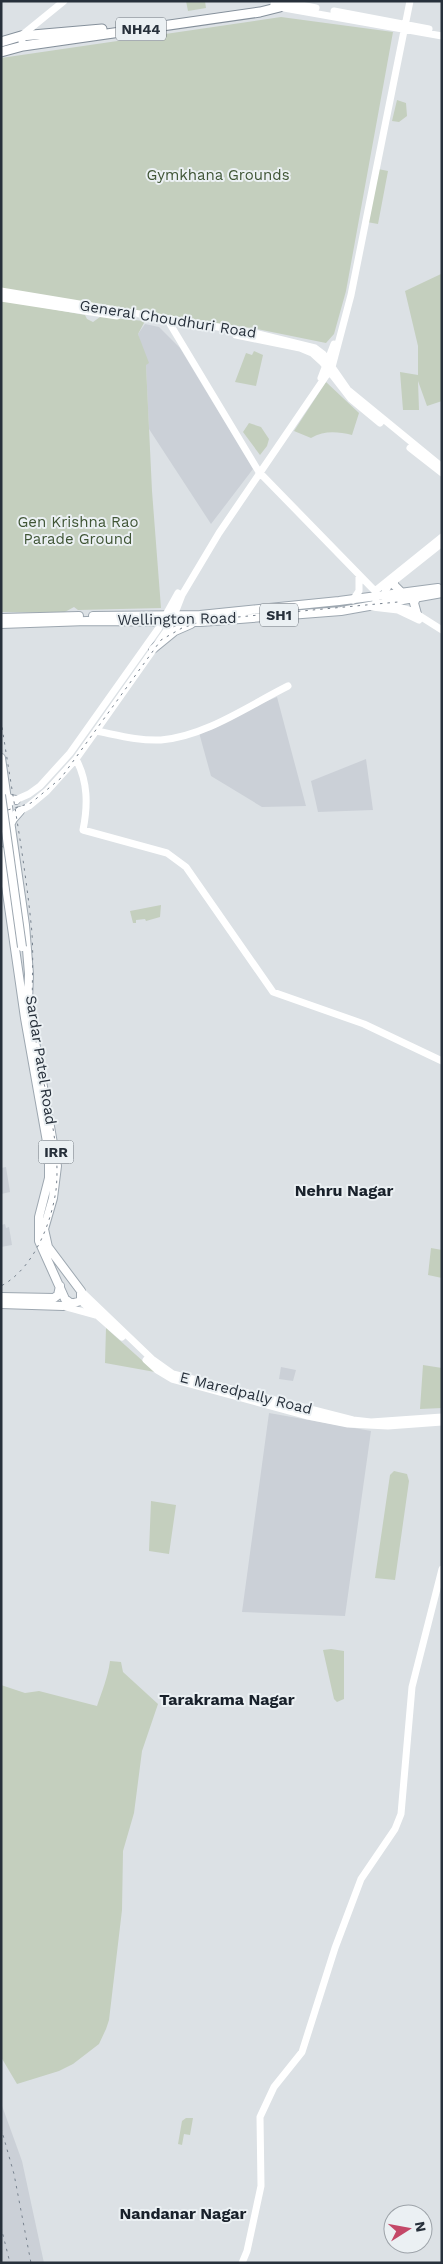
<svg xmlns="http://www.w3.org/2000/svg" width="443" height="2264" font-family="'Work Sans',sans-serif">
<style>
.built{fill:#cbd0d7}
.green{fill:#c4cfbe}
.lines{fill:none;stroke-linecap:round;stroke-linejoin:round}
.primary-casing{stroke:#9da7b0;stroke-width:10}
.highway-casing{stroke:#85909b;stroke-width:11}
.secondary{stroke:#fff;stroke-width:7}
.primary{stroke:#fff;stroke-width:8}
.highway{stroke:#fff;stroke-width:9}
.rail{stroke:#77828e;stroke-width:1;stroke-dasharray:2.5 5;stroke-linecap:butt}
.primary-bridge-casing{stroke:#9da7b0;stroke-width:10;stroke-linecap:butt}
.primary-bridge{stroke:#fff;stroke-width:8}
.labels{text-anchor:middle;stroke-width:4;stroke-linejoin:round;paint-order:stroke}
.shield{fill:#ebf0f3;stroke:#626a72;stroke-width:1}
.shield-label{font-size:14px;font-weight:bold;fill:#27303b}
.park-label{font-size:15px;fill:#3f5535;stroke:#ebf0f3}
.street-label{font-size:15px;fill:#27303b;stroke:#ebf0f3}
.neighbourhood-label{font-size:16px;font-weight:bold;fill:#19212b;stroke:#ebf0f3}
</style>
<rect width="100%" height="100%" fill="#dce1e5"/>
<!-- built -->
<path class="built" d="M145,324L159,327L180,348L253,469L211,524L149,429L146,365L138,334Z
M277,697L306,806L262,807L211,776L198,729Z
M366,759L373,810L318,812L311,781Z
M6,1167L10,1192L1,1194V1168Z
M5,1224L6,1228L9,1227L12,1245L1,1247V1225Z
M281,1367L296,1370L293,1381L279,1379Z
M269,1413L371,1431L345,1616L242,1612Z
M1,2103L22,2161L44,2263H1Z"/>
<!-- green -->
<path class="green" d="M186,1H205L206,8L188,11Z
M281,17L393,32L346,291L334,334L326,343L257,329L95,305L1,288V58Z
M397,100L406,103L407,116L399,122L392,121Z
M378,169L388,171L378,224L367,222Z
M441,274L442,401L427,406L418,381L419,410H403L400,372L418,375V346L405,291Z
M1,300L85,315L87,319L93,322L100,317L145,321L138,334L149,363L146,365L152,491L161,608L78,610L74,607L63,613L1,612Z
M254,351L263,355L256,386L235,382L246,353L252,355Z
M326,382L359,413L352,435C338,432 325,430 311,438L294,431Z
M249,423L261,427L269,439L267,446L260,455L243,432Z
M161,905L160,917L146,921L145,919L136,920V923H133L130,911Z
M431,1248L442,1250V1278L428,1275Z
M106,1328L155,1372L105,1363Z
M423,1365L442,1368V1408L420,1409Z
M394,1471L407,1474L409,1481L395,1580L375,1578L390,1475Z
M151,1501L176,1505L169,1554L149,1551Z
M331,1649L344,1651V1699L337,1702L334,1699L323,1650Z
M110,1661L121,1662L123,1672L158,1704L142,1751L134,1813L123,1851L122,1910L109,2020L106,2029L99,2044L73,2064L59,2071L17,2084L1,2057V1685L25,1693L39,1691L97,1706C102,1691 108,1677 110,1661Z
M186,2118H193L190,2135L184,2134L182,2145L178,2144L182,2121Z"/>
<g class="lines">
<defs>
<path id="primary" d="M394,580V585L401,592
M417,614L414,603L417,596
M93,616L200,615L339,601L438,588
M1,618L79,616
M1,624L87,621L201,622L341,611L442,593
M153,649L175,631L191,624
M1,758L25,925L29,974L28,1002L57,1166L53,1198L44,1229L48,1247L81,1291V1301L63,1306L1,1304
M5,798L6,796L10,799L16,800
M10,825L13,819L20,811
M1,851L25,1018L49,1153V1178L39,1217V1241L65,1299L73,1305
M1,1297L54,1298L58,1295L60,1286"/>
<path id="highway" d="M1,42L21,36L102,29
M1,52L23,46L260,12L280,7"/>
</defs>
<!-- primary casing -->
<use href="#primary" class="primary-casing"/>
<!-- highway casing -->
<use href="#highway" class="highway-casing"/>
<!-- secondary -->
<path class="secondary" d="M282,1L316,8
M274,4L284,8L442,36
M334,11L429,29
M23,46L21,36L64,1
M1,291L254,333L315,348L323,354L348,390L442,467
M1,298L117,316
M170,324L259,472L375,591L376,602
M236,335L300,348L312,353L323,363L351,399L380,423
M321,378L334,344
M410,448L442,473
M442,543L388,586L385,592L386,603L412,611L442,630
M375,591L442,537
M353,600L359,591V577
M372,607L398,610L419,620
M96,731C117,735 138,741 161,740C206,736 248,706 288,686
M76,759C88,782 88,805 83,830L167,853L186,867L273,992L364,1024L442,1061
M11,802L29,794L40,786L70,753L158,629L178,593
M16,813L29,806L47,791L76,759L96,731L170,626L182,595L219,533L332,367L351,295L410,1
M81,1291L152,1359L173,1374L353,1420L371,1422L442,1417
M81,1301L122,1337
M66,1307L95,1315
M146,1360L157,1370L172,1379L308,1416L348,1424L388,1426L442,1422
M242,2263L247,2251L261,2186L260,2117L274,2087L302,2052L335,1948L361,1879L395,1829L401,1814L412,1687L442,1569"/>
<!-- primary -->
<use href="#primary" class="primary"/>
<!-- highway -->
<use href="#highway" class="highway"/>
<!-- rail -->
<path class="rail" d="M1,720C11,787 24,855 31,923C35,957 30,991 34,1025C39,1079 62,1136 56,1190C51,1225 33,1269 1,1286
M1,812L31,803L61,778L161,640L182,628L206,620L398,602
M1,2128L14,2174L31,2263
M1,2227L10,2263"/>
<defs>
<path id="primary-bridge" d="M1,795L22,947"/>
</defs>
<!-- primary-bridge casing -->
<use href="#primary-bridge" class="primary-bridge-casing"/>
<!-- primary-bridge -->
<use href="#primary-bridge" class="primary-bridge"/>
</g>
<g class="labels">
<!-- shield labels -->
<g class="shield">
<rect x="116" y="17.5" width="50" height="23" rx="4"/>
<rect x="260" y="603.5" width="38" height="23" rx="4"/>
<rect x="38.5" y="1140.5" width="35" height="23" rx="4"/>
</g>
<g class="shield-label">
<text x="141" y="34">NH44</text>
<text x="279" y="620">SH1</text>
<text x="56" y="1157">IRR</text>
</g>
<!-- park labels -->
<g class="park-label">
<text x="218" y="180">Gymkhana Grounds</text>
<text x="78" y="527">Gen Krishna Rao<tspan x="78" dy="17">Parade Ground</tspan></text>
</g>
<!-- street labels -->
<g class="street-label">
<text transform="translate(168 319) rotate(9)" y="5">General Choudhuri Road</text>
<text transform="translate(177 619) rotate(-1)" y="5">Wellington Road</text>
<text transform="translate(41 1060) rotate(81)" y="5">Sardar Patel Road</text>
<text transform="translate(246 1393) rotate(14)" y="5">E Maredpally Road</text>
</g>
<!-- neighbourhood labels -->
<g class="neighbourhood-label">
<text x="344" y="1196">Nehru Nagar</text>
<text x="227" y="1705">Tarakrama Nagar</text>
<text x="183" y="2219">Nandanar Nagar</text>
</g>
</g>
<!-- border -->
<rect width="443" height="2264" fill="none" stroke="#27303b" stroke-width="5"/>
<!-- north arrow -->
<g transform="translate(408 2229) rotate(79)"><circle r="24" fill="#ebf0f3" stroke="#9da3a9"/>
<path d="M0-4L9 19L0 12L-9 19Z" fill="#c44868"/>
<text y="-8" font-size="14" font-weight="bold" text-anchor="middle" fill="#27303b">N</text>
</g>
</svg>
